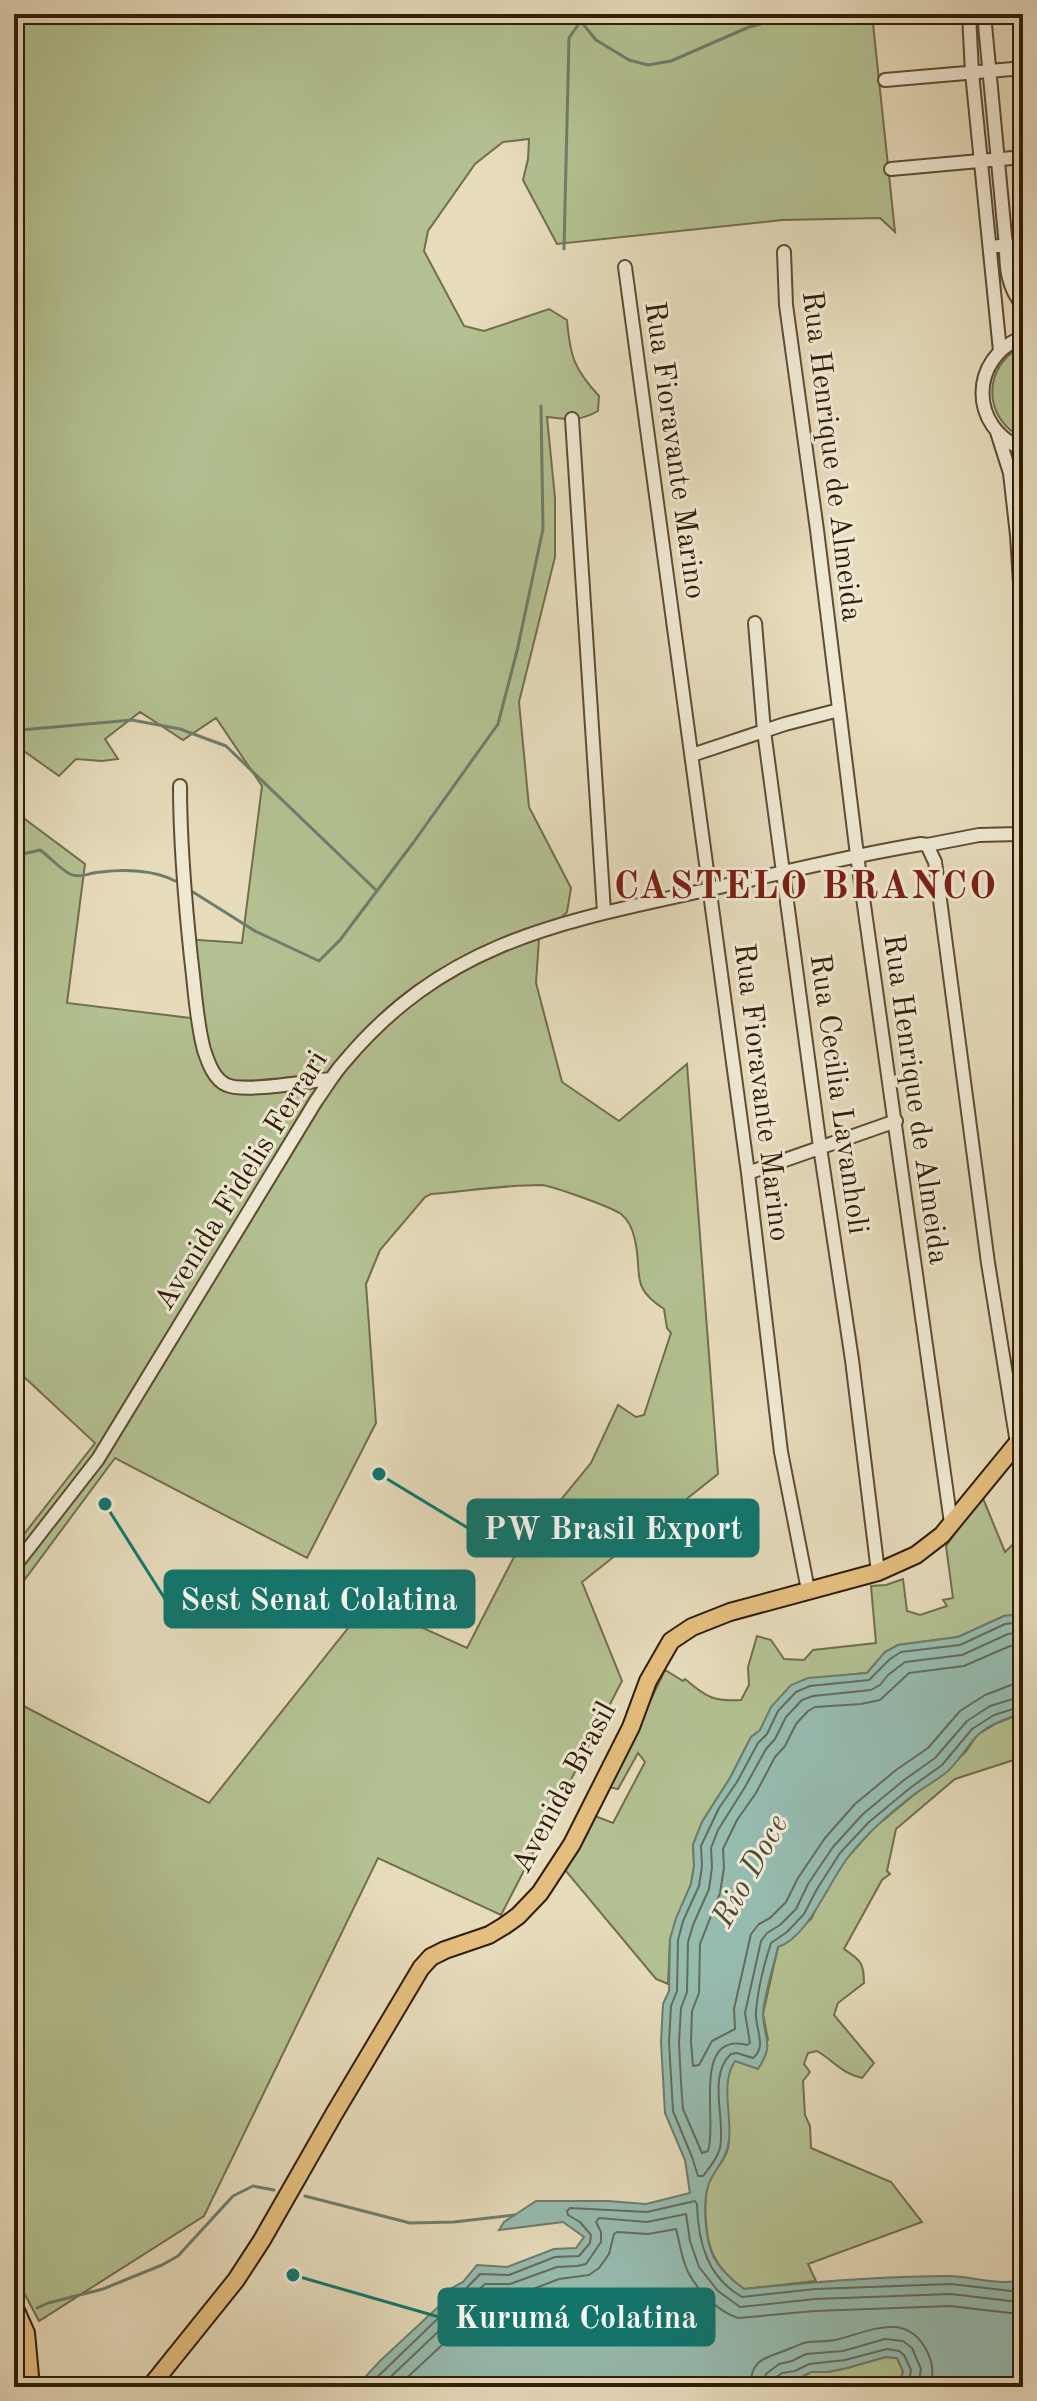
<svg xmlns="http://www.w3.org/2000/svg" width="1037" height="2401" font-family="'Old Standard TT',serif">
<style>
.green{fill:#b3c091;stroke:#726e4c;stroke-width:2}
.water{fill:#96bbaf;stroke:#6e7c6b;stroke-width:2}
.lines{fill:none;stroke-linecap:round;stroke-linejoin:round}
.shore{stroke:#646c5a;stroke-width:2}
.stream{stroke:#6e7c6b;stroke-width:3}
.minor-casing{stroke:#5e4c33;stroke-width:16}
.major-casing{stroke:#311d06;stroke-width:20}
.minor{stroke:#efe8d3;stroke-width:12}
.major{stroke:#e3be7e;stroke-width:16}
.labels{text-anchor:middle;stroke-width:6;stroke-linejoin:round;paint-order:stroke}
.street-label{font-size:30px;fill:#311d06;stroke:#efe8d3}
.water-label{font-size:32px;font-style:italic;fill:#4f4c39;stroke:#efe8d3}
.district-label{font-size:38px;font-weight:bold;letter-spacing:2px;fill:#7a1f14;stroke:#efe8d3}
.leader{fill:none;stroke:#0f766e;stroke-width:3}
.callout-dot{fill:#0f766e;stroke:#efe8d3;stroke-width:3}
.callout{fill:#0f766e;stroke:#0f766e;stroke-width:3}
.callout-label{font-size:32px;text-anchor:middle;font-weight:bold;fill:#fff}
</style>
<rect width="100%" height="100%" fill="#e6dbbb"/>
<filter id="stains"><feTurbulence type="fractalNoise" baseFrequency=".0025" numOctaves="4"/><feColorMatrix values="0 0 0 0 .2 0 0 0 0 .09 0 0 0 0 .02 0 0 0 .5 -.17"/></filter>
<radialGradient id="worn" r=".72"><stop offset=".6" stop-color="#630" stop-opacity="0"/><stop offset="1" stop-color="#630" stop-opacity=".3"/></radialGradient>
<!-- green -->
<path class="green" d="M14,14H872L895,232L880,218L782,220L557,244L523,180L528,159L529,139L503,142L475,164L428,231L424,251L464,326L484,331L549,309L567,320C570,356 574,369 599,396L598,411C579,422 567,419 547,417L555,498V557L519,702L529,807L571,888L567,912L539,939L536,983L562,1082L619,1121L687,1064L718,1474L582,1582L622,1681L501,1915L378,1858L204,2216L39,2321L14,2274V1701L209,1803L368,1603L467,1648L514,1557L591,1463L618,1405L636,1417L644,1415L671,1333L667,1328L664,1309C629,1286 643,1275 635,1240C633,1231 629,1220 621,1214C611,1207 553,1186 541,1185C505,1185 467,1191 431,1194L425,1197L380,1250L366,1284L376,1423L307,1558L115,1458L14,1594V1547L95,1443L23,1376L14,1375V811L85,864L67,1003L199,1019L185,939L242,943L262,786L216,718L183,740L140,712L105,739L118,759L102,761L76,759L59,776L14,744Z
M1023,346V438C982,419 982,365 1023,346Z
M1008,453L1023,460V505L1020,517Z
M982,1496L1005,1552L1023,1535V1614L1004,1616L958,1637L898,1645L885,1652L867,1673L846,1675L751,1737L730,1778L702,1822L693,1845L694,1866L691,1884L670,1939L668,1984L656,1979L565,1870L595,1816L613,1823L645,1762L638,1753L618,1789L609,1787L665,1670L683,1681L685,1679C706,1697 714,1702 741,1700L749,1685L748,1667L757,1636L771,1640L784,1659L804,1660L813,1650L876,1643L871,1586L886,1585L903,1579L907,1611L920,1615L947,1606L943,1600L953,1598L946,1546Z
M1023,1713V1757L955,1779L896,1829L887,1871L890,1874L882,1880L844,1949C860,1960 864,1962 864,1983L838,2003L834,2015L874,2063L862,2078C841,2073 834,2061 817,2051L808,2053L804,2064L810,2072L803,2081L805,2115L810,2126L811,2148L891,2182L922,2222L808,2264L816,2281L744,2289C733,2281 721,2271 715,2258C705,2241 702,2198 710,2180C715,2168 725,2162 728,2148C732,2125 720,2081 733,2063C740,2053 758,2046 768,2040L763,2014L778,1947L811,1919L824,1893L847,1858L874,1828L915,1794L947,1771L967,1750L977,1735L997,1723Z
M886,2357L897,2358L903,2371L899,2387H776L785,2380L798,2379L811,2372H828L847,2368Z"/>
<!-- water -->
<path class="water" d="M1023,1614V1713C1008,1718 991,1723 979,1734C968,1744 959,1761 947,1772C937,1780 926,1786 916,1793C892,1811 868,1832 849,1856C829,1881 808,1938 778,1947C774,1965 763,1998 763,2015C764,2041 775,2043 758,2069L735,2061C720,2084 732,2114 729,2140C727,2157 719,2164 711,2179C701,2196 705,2240 714,2258C721,2270 733,2281 744,2289C812,2282 881,2276 949,2276C973,2276 1000,2287 1023,2279V2387H899L903,2371L897,2358L885,2357L847,2368L828,2372H811L798,2379L785,2380L776,2387H356L380,2361L451,2295L450,2289L463,2282L477,2265L507,2267L554,2249L576,2248L584,2237L563,2222L499,2230L504,2222L536,2201H608L646,2204L690,2193L685,2160L665,2113L661,2042L663,2004L669,1991L670,1939L676,1918L691,1884L694,1866L693,1845L702,1822L730,1778L751,1737L760,1730L771,1707L791,1685L808,1678L867,1673L885,1652L898,1645L958,1637L1004,1616Z"/>
<g class="lines">
<!-- shore -->
<path class="shore" d="M1023,1622L1005,1624L960,1645L901,1652L890,1659L869,1680L810,1686L796,1692L778,1711L767,1734L758,1743L737,1782L719,1808L701,1846L702,1866L699,1886L683,1921L678,1940L677,1991L671,2006L669,2042L673,2111L692,2157L698,2176H703C710,2167 717,2159 720,2148C726,2119 707,2076 731,2054L737,2053L753,2058C768,2046 754,2027 756,2011C758,1989 764,1964 771,1943L787,1932L804,1914L817,1889L840,1853L869,1822L910,1788L942,1765L972,1729L994,1715L1023,1706
M1023,1632L1008,1634L962,1655L905,1662L888,1675L880,1685L871,1690L813,1696L802,1700L786,1717L775,1739L766,1749L745,1787L718,1830L711,1848L712,1867L709,1889L693,1925L688,1942L687,1992L681,2008L679,2042L681,2083L683,2109L702,2153L708,2151C718,2123 691,2031 747,2045L750,2043L745,2013L761,1941L767,1933L780,1925L796,1909L808,1884L833,1847L863,1814L904,1780L935,1758L967,1721L990,1706L1023,1696
M1023,1644L1010,1646L964,1666L909,1673L880,1700L861,1704L815,1707L808,1711L796,1724L785,1746L775,1757L756,1793L737,1820L723,1849L724,1868L720,1893L700,1944L699,1993L692,2011L691,2042L693,2066L699,2065L712,2041L735,2029L734,2009L751,1934L759,1924L770,1918L786,1902L798,1878L825,1838L855,1804L896,1770L928,1748L960,1711L985,1695L1011,1685L1023,1684
M367,2387L456,2301C462,2291 472,2283 480,2274L509,2275L555,2257L579,2256L590,2243L591,2235L580,2222L568,2215L567,2211L570,2208L647,2212L695,2201L697,2204C698,2242 707,2277 742,2297L815,2289L951,2284L1011,2291L1023,2287
M380,2387L463,2308L468,2300L485,2284H510L557,2267L577,2266L586,2264L601,2242V2232L596,2222L599,2218L647,2222L686,2214L690,2241L699,2267L718,2291L740,2307L815,2299L951,2294L1010,2301L1023,2298
M397,2387L471,2318L490,2296H515L559,2279L589,2275L599,2268L609,2254L614,2234L617,2232L648,2234L676,2229C680,2243 681,2258 688,2272C698,2291 717,2311 738,2318L815,2311L950,2306L1010,2313L1023,2311
M750,2387C751,2356 769,2358 791,2348C797,2346 801,2343 808,2342C819,2341 829,2342 839,2339C872,2331 906,2311 927,2351C933,2364 934,2373 930,2387
M762,2387L766,2374L779,2364L792,2361L806,2354L843,2351L885,2339L903,2341L912,2348L921,2369L918,2387
M772,2387L774,2379L782,2373L795,2371L809,2364L845,2360L887,2349L899,2351L904,2355L911,2370L908,2387"/>
<!-- stream -->
<path class="stream" d="M575,14L596,40L629,60L648,65L671,61L749,27L781,19L823,14
M564,249L569,38L580,22
M14,729L21,730L132,720L180,729L226,746L377,891
M14,856L40,850C50,857 60,869 70,874C80,879 91,872 101,872C124,869 155,870 175,881
M193,892L255,931L319,961L340,940L413,843L498,724L517,651L543,529L541,406
M305,2196L410,2223L454,2222L514,2215
M37,2308L48,2303L103,2289L162,2265L178,2256L233,2196L253,2186L274,2190"/>
<defs>
<path id="minor" d="M969,14L972,73L1000,351
M984,14L1006,246C1006,270 1008,287 1023,306
M885,80L1023,68
M891,169L1023,157
M998,246L1023,245
M784,252L786,305L817,530L857,855L951,1523
M625,267L748,1173L781,1452L808,1590
M1023,337C969,358 969,428 1023,449
M572,419L604,912
M997,432L1010,473L1017,535L1023,631
M755,623L764,731L820,1147L852,1360L878,1572
M692,755L785,724L839,710
M180,786C180,844 185,901 191,958C195,989 196,1020 204,1050C208,1062 214,1080 227,1085C245,1093 310,1081 331,1079
M927,845L979,835L1023,834L1020,820L1023,814
M748,1173L896,1121
M14,1567L98,1459L316,1101C326,1087 334,1073 345,1061C446,941 561,922 706,890C777,874 848,856 921,844L927,845L935,862L988,1263L1017,1443"/>
<path id="major" d="M14,2306L26,2333L31,2387
M150,2387L236,2280L262,2240L334,2114L421,1968L431,1957L445,1950L489,1935L504,1926L518,1916L540,1893L572,1844L631,1727L648,1681L671,1641L692,1627L730,1612L878,1572L916,1555L942,1535L1023,1436"/>
</defs>
<!-- minor casing -->
<use href="#minor" class="minor-casing"/>
<!-- major casing -->
<use href="#major" class="major-casing"/>
<!-- minor -->
<use href="#minor" class="minor"/>
<!-- major -->
<use href="#major" class="major"/>
</g>
<g class="labels">
<!-- street labels -->
<g class="street-label">
<text transform="translate(676 450) rotate(82)" y="10">Rua Fioravante Marino</text>
<text transform="translate(833 456) rotate(83)" y="10">Rua Henrique de Almeida</text>
<text transform="translate(763 1092) rotate(83)" y="10">Rua Fioravante Marino</text>
<text transform="translate(840 1094) rotate(82)" y="10">Rua Cecilia Lavanholi</text>
<text transform="translate(917 1099) rotate(82)" y="10">Rua Henrique de Almeida</text>
<text transform="translate(240 1180) rotate(-58)" y="10">Avenida Fidelis Ferrari</text>
<text transform="translate(563 1787) rotate(-62)" y="10">Avenida Brasil</text>
</g>
<!-- water labels -->
<g class="water-label">
<text transform="translate(749 1870) rotate(-61)" y="11">Rio Doce</text>
</g>
<!-- district labels -->
<g class="district-label">
<text x="806" y="898">CASTELO BRANCO</text>
</g>
</g>
<!-- callouts -->
<path class="leader" d="M379 1474L468 1528M105 1504L165 1599M293 2275L439 2317"/>
<g class="callout-dot">
<circle cx="379" cy="1474" r="8"/>
<circle cx="105" cy="1504" r="8"/>
<circle cx="293" cy="2275" r="8"/>
</g>
<g class="callout">
<rect x="468" y="1500" width="290" height="56" rx="8"/>
<rect x="165" y="1571" width="309" height="56" rx="8"/>
<rect x="439" y="2289" width="275" height="56" rx="8"/>
</g>
<g class="callout-label">
<text x="613" y="1539">PW Brasil Export</text>
<text x="319" y="1610">Sest Senat Colatina</text>
<text x="576" y="2328">Kurumá Colatina</text>
</g>
<!-- margin -->
<rect width="1037" height="2401" fill="none" stroke="#e6dbbb" stroke-width="48"/>
<rect x="16" y="16" width="1005" height="2369" fill="none" stroke="#311d06" stroke-width="4"/>
<rect x="24" y="24" width="989" height="2353" fill="none" stroke="#311d06" stroke-width="2"/>
<rect width="100%" height="100%" filter="url(#stains)"/>
<rect width="100%" height="100%" fill="url(#worn)"/>
</svg>
